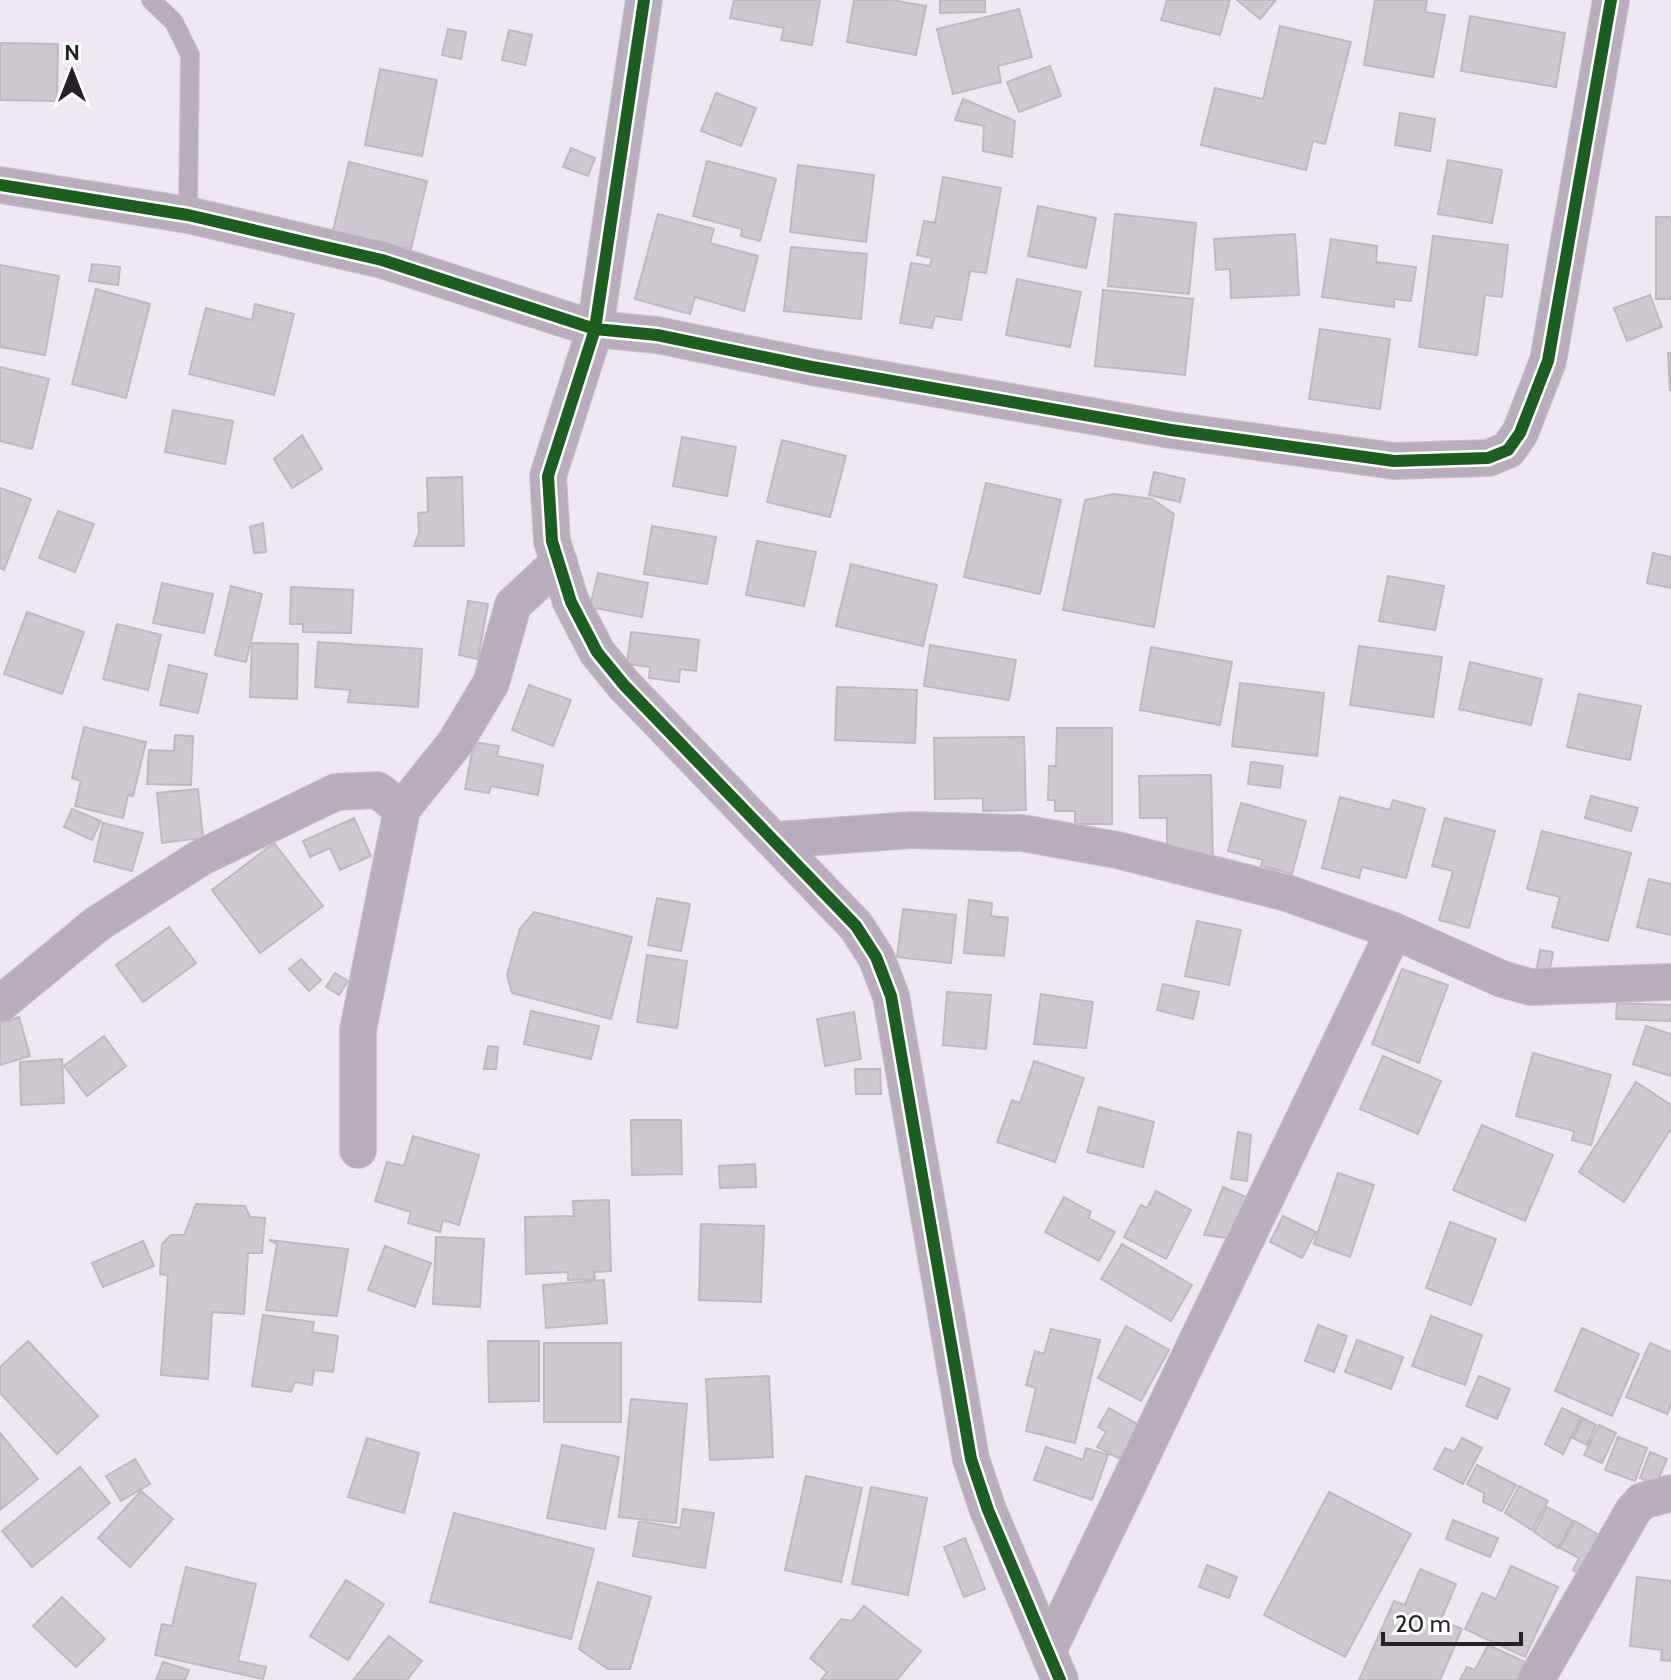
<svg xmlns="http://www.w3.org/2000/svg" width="1671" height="1680" font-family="Cabin,sans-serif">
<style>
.building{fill:#cdc7cf;stroke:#beb8c0;stroke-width:2}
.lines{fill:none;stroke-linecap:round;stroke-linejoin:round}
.lane-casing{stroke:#cac4cc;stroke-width:20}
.street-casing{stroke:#cac4cc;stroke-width:38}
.lane{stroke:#b9adbd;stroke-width:18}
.street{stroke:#b9adbd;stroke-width:36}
.cycleway-casing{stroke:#fff;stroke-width:17}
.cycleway{stroke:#1b5e20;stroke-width:12}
</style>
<rect width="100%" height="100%" fill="#efe7f2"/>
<!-- building -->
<path class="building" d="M734,0H820L812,45L781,40L784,28L730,18Z
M854,0H892L926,6L916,55L847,42Z
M940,0H985V12L940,13Z
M1167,0H1230L1220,35L1161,20Z
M1237,0H1276L1260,19Z
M1375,0H1427L1425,12L1445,15L1433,77L1364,65Z
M1019,9L1032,57L998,66L1001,82L953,94L937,29Z
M1470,16L1565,33L1556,87L1461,71Z
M1280,26L1351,42L1325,144L1313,141L1306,170L1201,145L1215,88L1263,99Z
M448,29L466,32L461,59L442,55Z
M509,30L532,35L525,65L502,60Z
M0,43L58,44L57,101L0,100Z
M1050,66L1061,96L1019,112L1007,82Z
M380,69L437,80L422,156L365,145Z
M716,93L756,108L741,146L701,131Z
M963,99L1015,121L1012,157L983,151L984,126L955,120Z
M1400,113L1435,119L1430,151L1395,145Z
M571,148L595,158L588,176L563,167Z
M1448,160L1502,170L1492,223L1438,214Z
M707,161L776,179L760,241L741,236L742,229L693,216Z
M349,162L427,181L411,249L333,231Z
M798,165L874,175L866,242L790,232Z
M943,177L1001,188L986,273L970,271L961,320L935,316L932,328L900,323L911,263L930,266L932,258L917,255L924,221L935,223Z
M1038,206L1096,218L1086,268L1028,256Z
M658,214L714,229L710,243L758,256L744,311L695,297L690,314L635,299Z
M1115,214L1196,223L1189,294L1108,286Z
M1656,217H1671V299H1656Z
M1295,234L1299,295L1231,298L1230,269L1216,270L1214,239Z
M1433,236L1508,245L1502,297L1485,295L1477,355L1419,347Z
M1331,239L1377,246L1376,262L1416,267L1411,301L1394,299V307L1322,297Z
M791,247L867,254L861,319L784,311Z
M92,264L120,267L118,285L89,281Z
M0,265L59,276L45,355L0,347Z
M1017,279L1081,292L1070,347L1006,335Z
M96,289L150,304L126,398L72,384Z
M1103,290L1193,299L1185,375L1095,366Z
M1650,295L1662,327L1627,341L1614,308Z
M255,304L294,314L274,395L189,374L206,308L252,320Z
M1320,329L1390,339L1380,409L1309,399Z
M1668,353H1671V390H1670Z
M0,367L49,379L32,449L0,441Z
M173,410L233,421L225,464L165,452Z
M302,435L322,469L292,488L274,459Z
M682,437L736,447L727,496L673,486Z
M782,440L846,456L830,517L767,502Z
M1154,472L1185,479L1180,502L1149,495Z
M462,477L464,546H414L419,533L418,513L428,512L427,478Z
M986,483L1061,500L1040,594L964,577Z
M0,488L31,499L4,570L0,568Z
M1114,494L1152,499L1174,514L1154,627L1063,610L1085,500Z
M58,511L94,524L75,572L39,558Z
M263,523L266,552L254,553L250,527Z
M652,526L716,537L707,584L644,574Z
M757,541L816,552L804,606L746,595Z
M1653,553L1671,557V588L1647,583Z
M851,564L937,585L923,646L836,626Z
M598,573L648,583L642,617L590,607Z
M1388,576L1444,586L1435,630L1379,621Z
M162,583L213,594L204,633L153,623Z
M231,586L262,594L246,662L215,655Z
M291,587L353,590L351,633L303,632V624H290Z
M468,601L488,604L478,659L459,655Z
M27,612L84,632L62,694L4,674Z
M117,624L161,635L148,690L103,679Z
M631,632L699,640L696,671L680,669L679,682L649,678L650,667L627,664Z
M318,642L422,649L418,707L348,702L350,690L315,687Z
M252,643L298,644L297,699L250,697Z
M930,645L1016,660L1009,700L924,686Z
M1359,646L1442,657L1433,717L1350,705Z
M1151,647L1232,662L1220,725L1140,710Z
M1470,662L1542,679L1531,725L1459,709Z
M169,665L207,674L198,713L160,705Z
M1240,683L1324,693L1317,756L1232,746Z
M529,685L571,700L553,746L512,730Z
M837,687L917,690L915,743L835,740Z
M1579,694L1641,706L1630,760L1567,747Z
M84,727L146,742L133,796L128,795L123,818L75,806L81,781L72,778Z
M1057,728H1112V824H1075V811H1055V800H1048L1049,766H1056Z
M175,735L193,736L191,785L147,784L149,750L174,751Z
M1024,737L1026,810L983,811V798L935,799L934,738Z
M474,742L499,746L497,756L543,765L538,795L491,786L489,793L465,789Z
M1251,762L1283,766L1280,788L1248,784Z
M1211,775L1213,860L1167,861V818H1140L1139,776Z
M198,789L203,838L162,843L157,793Z
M1591,796L1638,808L1631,831L1585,818Z
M1340,797L1390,810L1393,800L1425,809L1406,878L1362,867L1359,878L1322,868Z
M1241,803L1306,821L1292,874L1261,866L1263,860L1228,851Z
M72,809L101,821L92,840L64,827Z
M354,818L371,856L340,870L330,848L310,857L303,841Z
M1445,818L1495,831L1469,928L1439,920L1453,871L1432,866Z
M103,823L143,833L132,871L94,861Z
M1542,831L1631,853L1608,941L1552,927L1560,897L1527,889Z
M274,843L323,906L260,953L212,890Z
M1649,879L1671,884V935L1637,927Z
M657,898L690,904L681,951L648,945Z
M969,900L992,903L991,916L1008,918L1004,956L964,953Z
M903,909L956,915L951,963L897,957Z
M534,912L632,937L611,1019L512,993L507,975L520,929Z
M1197,921L1241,930L1229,985L1185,976Z
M169,927L196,963L143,1002L116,965Z
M1540,950L1553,952L1549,975L1536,973Z
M647,955L687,961L677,1028L637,1022Z
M301,959L321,980L309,991L289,969Z
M1402,969L1448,985L1419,1063L1372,1044Z
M335,973L348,981L339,995L326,987Z
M1163,984L1199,992L1193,1019L1157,1010Z
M947,992L991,995L986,1049L943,1045Z
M1041,994L1093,1002L1086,1048L1034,1044Z
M1617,1003L1671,1005V1021L1616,1019Z
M531,1011L599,1026L591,1059L524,1044Z
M854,1012L861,1059L825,1066L817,1019Z
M19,1017L30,1056L0,1065V1023Z
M1646,1026L1671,1034V1076L1633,1064Z
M104,1036L126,1066L87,1096L64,1066Z
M488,1046L498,1047L496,1069H484Z
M1533,1053L1611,1075L1591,1145L1572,1140L1574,1131L1516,1116Z
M1383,1056L1441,1081L1418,1134L1360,1109Z
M62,1059L64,1103L21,1105L20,1062Z
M1034,1061L1084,1078L1055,1162L997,1142L1012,1100L1020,1103Z
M855,1069H880L881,1094H856Z
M1636,1082L1671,1105V1129L1624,1202L1579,1172Z
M1099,1107L1154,1122L1143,1167L1087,1152Z
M631,1120H681L682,1174L632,1175Z
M1482,1125L1553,1155L1525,1221L1453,1190Z
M1238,1132L1251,1135L1247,1181L1231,1179Z
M413,1136L479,1155L459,1225L443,1220L440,1232L408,1223L411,1212L375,1201L387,1162L404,1166Z
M755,1164L756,1187L720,1188L719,1166Z
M1338,1173L1374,1185L1350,1257L1314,1244Z
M1223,1187L1251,1199L1233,1239L1204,1235Z
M1156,1191L1191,1210L1166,1259L1124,1237L1141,1205L1147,1208Z
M1064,1197L1091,1212L1088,1218L1115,1232L1099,1261L1045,1232Z
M609,1200L611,1271L594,1272L595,1279L568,1280V1272L526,1274L525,1217L574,1216L573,1201Z
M196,1204L245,1206L250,1217L265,1218L262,1253H248L244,1314L212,1312L208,1379L161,1375L168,1275L160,1274L162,1244L171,1235H184Z
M1283,1216L1316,1232L1302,1258L1270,1242Z
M1450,1222L1496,1239L1471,1305L1426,1288Z
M701,1224L764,1226L761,1302L699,1300Z
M436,1237L484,1239L480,1307L433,1304Z
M269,1240L348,1249L337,1316L266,1310L277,1244Z
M143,1241L154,1266L103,1287L92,1263Z
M1122,1244L1192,1285L1171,1321L1101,1279Z
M385,1246L431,1263L415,1307L368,1290Z
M604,1280L607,1323L546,1328L543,1285Z
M263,1315L314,1322L312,1332L338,1336L333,1372L314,1370L312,1385L295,1382L291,1392L252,1386Z
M1431,1316L1482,1335L1465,1385L1412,1366Z
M1318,1325L1347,1336L1334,1372L1305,1361Z
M1126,1326L1169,1350L1141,1401L1098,1378Z
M1582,1328L1639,1354L1612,1416L1555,1391Z
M1051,1329L1100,1340L1075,1443L1026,1431L1036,1388L1026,1385L1035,1351L1044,1354Z
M1357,1340L1403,1357L1391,1389L1345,1372Z
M28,1341L98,1416L57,1454L0,1393V1367Z
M488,1341H539V1401L489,1402Z
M544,1343H621V1422H544Z
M1650,1343L1671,1352V1404L1667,1414L1626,1397Z
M769,1376L773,1457L710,1460L706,1379Z
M1479,1376L1510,1389L1497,1419L1466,1406Z
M631,1399L687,1404L676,1523L619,1517Z
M1109,1408L1139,1425L1120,1459L1097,1447L1106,1432L1098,1427Z
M1562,1408L1581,1417L1563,1454L1545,1444Z
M1583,1418L1596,1425L1587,1445L1573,1438Z
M1599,1425L1616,1433L1602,1463L1584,1455Z
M0,1433L38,1479L0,1510Z
M1618,1437L1647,1448L1635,1481L1605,1470Z
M367,1438L419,1453L404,1513L348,1497Z
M1462,1438L1482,1448L1463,1484L1434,1469L1445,1448L1454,1452Z
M562,1445L619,1457L605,1529L547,1518Z
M1046,1447L1083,1460L1086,1448L1108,1455L1092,1500L1034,1480Z
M1650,1452L1667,1459L1656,1484L1640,1478Z
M135,1459L150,1484L121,1501L106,1476Z
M1477,1465L1516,1485L1502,1511L1483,1502L1484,1493L1467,1484Z
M80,1467L110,1503L32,1567L2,1531Z
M806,1476L862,1488L841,1582L785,1570Z
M1519,1486L1548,1501L1532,1530L1505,1513Z
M871,1487L927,1498L908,1595L852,1584Z
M141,1491L173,1519L130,1567L98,1538Z
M1329,1492L1411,1534L1345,1657L1264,1615Z
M1547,1507L1573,1521L1558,1548L1534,1532Z
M683,1509L714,1513L705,1568L633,1556L639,1521L680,1528Z
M454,1513L594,1549L571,1639L430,1602Z
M1453,1520L1498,1538L1490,1557L1446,1539Z
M1575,1521L1604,1538L1583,1576L1573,1570L1579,1558L1560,1548Z
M965,1538L985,1589L964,1597L944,1547Z
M1207,1565L1237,1577L1229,1598L1199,1587Z
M1511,1566L1558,1587L1525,1657L1465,1629L1482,1593L1496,1599Z
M186,1567L256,1584L238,1661L266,1667L263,1679L155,1655L162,1624L172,1626Z
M1420,1569L1456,1584L1441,1620L1462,1629L1440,1680H1359L1394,1601L1405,1605Z
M1637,1577L1671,1581V1661L1661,1660L1662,1650L1630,1646Z
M346,1580L384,1604L348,1660L310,1636Z
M598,1582L651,1597L630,1669H608L579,1649Z
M62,1597L105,1639L76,1667L33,1626Z
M864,1606L921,1651L897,1680H821L827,1672L810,1658L841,1619L852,1621Z
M389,1636L422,1661L407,1680H353Z
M1488,1645L1525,1662L1517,1680H1460L1467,1667L1475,1670Z
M163,1662L189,1670L185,1680H156Z"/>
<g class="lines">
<defs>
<path id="lane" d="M151,0L174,22L190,55L188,215"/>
<path id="street" d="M644,0L595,329L548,476L552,541L571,602L597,652L624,685L856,926L876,957L891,996L971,1459L988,1510L1060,1680
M0,185L188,215L382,260L595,329L657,335L812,367L1171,430L1394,461L1488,458L1508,450L1520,433L1548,361L1611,0
M777,840L911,830L1022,833L1117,850L1287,893L1394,931L1502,979L1530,987L1671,982
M0,1004L97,924L200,858L336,792L377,790L402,809
M358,1150V1030L402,809L455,743L491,683L513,605L559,562
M1048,1651L1394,931
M1536,1680L1633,1511L1642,1501L1671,1493"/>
</defs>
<!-- lane casing -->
<use href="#lane" class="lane-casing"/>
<!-- street casing -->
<use href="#street" class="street-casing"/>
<!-- lane -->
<use href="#lane" class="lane"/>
<!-- street -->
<use href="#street" class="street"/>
<defs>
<path id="cycleway" d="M644,0L595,329L548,476L552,541L571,602L597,652L624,685L856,926L876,957L891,996L971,1459L988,1510L1060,1680
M0,185L188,215L382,260L595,329L657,335L812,367L1171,430L1394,461L1488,458L1508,450L1520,433L1548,361L1611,0"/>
</defs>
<!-- cycleway casing -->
<use href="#cycleway" class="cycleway-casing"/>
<!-- cycleway -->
<use href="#cycleway" class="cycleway"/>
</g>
<!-- north arrow -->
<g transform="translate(72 72)" stroke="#ffffff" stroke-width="6" paint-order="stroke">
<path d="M0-6L14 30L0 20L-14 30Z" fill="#251f26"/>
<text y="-12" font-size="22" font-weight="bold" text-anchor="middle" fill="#251f26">N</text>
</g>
<!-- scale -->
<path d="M1383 1632v12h138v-12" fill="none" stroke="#251f26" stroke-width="4"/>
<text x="1395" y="1632" font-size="24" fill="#251f26" stroke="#ffffff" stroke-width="6" paint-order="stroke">20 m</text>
</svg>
